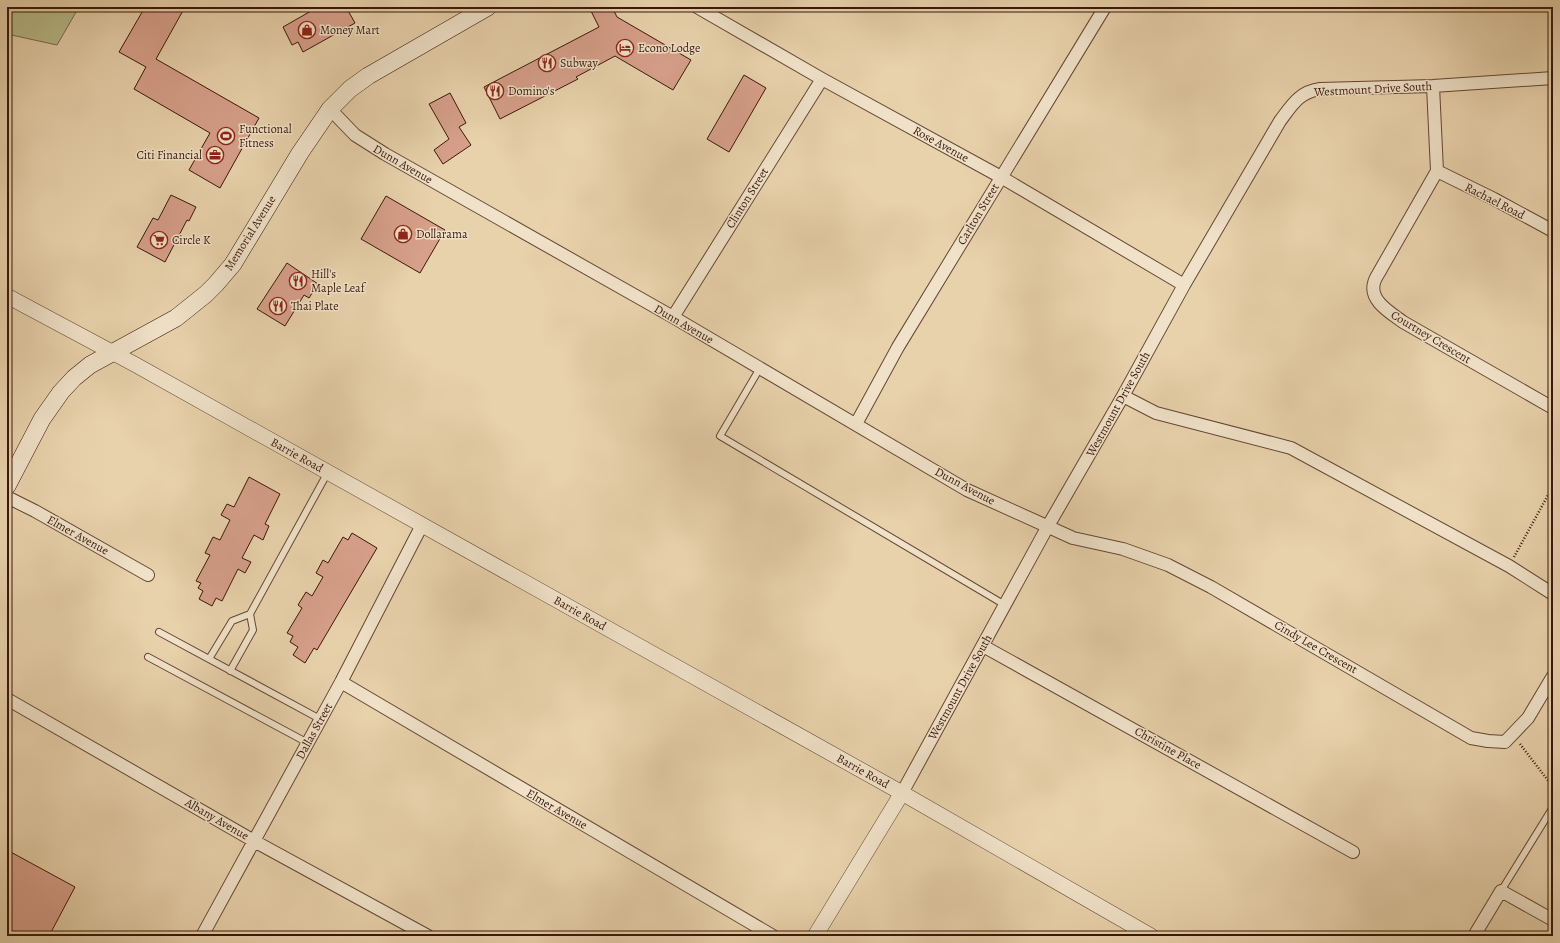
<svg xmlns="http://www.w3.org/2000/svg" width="1560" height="943" font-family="Alegreya,serif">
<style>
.green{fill:#b7bb89;stroke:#78694a}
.building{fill:#d7a08b;stroke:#39170a}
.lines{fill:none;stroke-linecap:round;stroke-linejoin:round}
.service-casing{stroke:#654632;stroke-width:8}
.minor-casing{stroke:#654632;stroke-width:14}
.tertiary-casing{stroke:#654632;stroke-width:16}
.secondary-casing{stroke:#39170a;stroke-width:18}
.path{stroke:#39170a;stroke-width:2.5;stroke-dasharray:1 2;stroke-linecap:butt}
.service{stroke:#f0e2c9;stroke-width:6}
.minor{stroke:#f0e2c9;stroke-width:12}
.tertiary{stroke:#f0e2c9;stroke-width:15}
.secondary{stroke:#f0e2c9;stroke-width:17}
.labels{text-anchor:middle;stroke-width:3;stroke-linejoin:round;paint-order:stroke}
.poi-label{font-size:12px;fill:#39170a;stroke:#f0e2c9;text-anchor:start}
.street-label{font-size:12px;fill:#39170a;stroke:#f0e2c9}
</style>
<rect width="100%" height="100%" fill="#e8d2ac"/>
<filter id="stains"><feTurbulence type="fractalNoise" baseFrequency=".005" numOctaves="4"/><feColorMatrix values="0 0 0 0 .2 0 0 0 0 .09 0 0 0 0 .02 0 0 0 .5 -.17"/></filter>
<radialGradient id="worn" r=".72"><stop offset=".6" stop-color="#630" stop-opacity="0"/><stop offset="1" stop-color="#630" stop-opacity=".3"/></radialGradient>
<!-- green -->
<path class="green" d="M7,7H79L57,45L7,34Z"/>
<!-- building -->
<path class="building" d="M145,7H185L156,59L259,118L220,188L189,170L210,133L134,89L146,67L119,52Z
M318,7H346L355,23L303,52L298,42L292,45L283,27Z
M589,7H612L617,17L691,60L673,90L615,56L576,77L578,79L500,119L484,87L599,27Z
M744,75L766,88L729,152L707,139Z
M450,93L466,123L459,127L471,145L443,164L434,150L449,139L429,104Z
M171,195L196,207L189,221L187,220L165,262L137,247L153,218L158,220Z
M386,196L445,230L420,273L361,239Z
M287,263L318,284L309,298L304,295L285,326L257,309Z
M249,477L280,494L265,524L269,526L263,540L254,535L242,558L251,562L245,573L238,569L222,601L216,598L212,606L199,599L203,591L198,588L201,583L196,581L210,555L205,553L213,537L220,540L230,520L221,515L227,504L234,507Z
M352,533L377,548L317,650L314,648L305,663L293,655L298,647L290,642L293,636L287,633L302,608L298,605L306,592L312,596L323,577L316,573L323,560L328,563L343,537L348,540Z
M7,850L75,887L49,936H14L7,932Z"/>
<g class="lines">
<defs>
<path id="service" d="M760,368L720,436L1005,605
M159,632L320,719
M148,657L308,743
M209,659L232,621L250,614
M230,671L253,630L250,614L328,472
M1501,891L1553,807"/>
<path id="minor" d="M697,7L822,79L1001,177L1184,285
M1433,86L1437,171
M330,109L355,135L385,154L673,317L967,490L1073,538L1123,549L1168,565L1211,587L1471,738L1488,741L1505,742L1528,718L1553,676
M1437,171L1381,269C1379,273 1375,278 1374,283C1369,301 1391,313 1403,322L1553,408
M1437,171L1494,199L1553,231
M673,317L822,79
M1123,396L1156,413L1291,448L1509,566L1553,594
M856,424L898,347L1105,7
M7,497L35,511L148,575
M983,646L1353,852
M341,682L773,936
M7,699L254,841L428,936
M902,793L1048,526L1123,396L1184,285L1280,121C1292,105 1299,92 1320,89L1433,86L1553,78
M202,936L341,682L422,525
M1474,936L1501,891L1553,920"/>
<path id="tertiary" d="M7,296L136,365L902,793L1151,936
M815,936L902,793"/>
<path id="secondary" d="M7,486L42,419L61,392L74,378L90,365L176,318L206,294L216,284L233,264L300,153L330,109L350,89L368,76L488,7"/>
</defs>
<!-- service casing -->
<use href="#service" class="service-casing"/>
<!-- minor casing -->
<use href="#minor" class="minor-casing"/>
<!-- tertiary casing -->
<use href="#tertiary" class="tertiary-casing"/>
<!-- secondary casing -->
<use href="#secondary" class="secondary-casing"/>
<!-- path -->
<path class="path" d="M1514,557L1553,486
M1520,744L1553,787"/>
<!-- service -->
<use href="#service" class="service"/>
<!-- minor -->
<use href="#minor" class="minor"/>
<!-- tertiary -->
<use href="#tertiary" class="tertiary"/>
<!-- secondary -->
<use href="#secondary" class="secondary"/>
</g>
<!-- icons -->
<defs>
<symbol id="shop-ring" viewBox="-11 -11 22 22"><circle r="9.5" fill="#f0e2c9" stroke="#8f2418" stroke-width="1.5"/><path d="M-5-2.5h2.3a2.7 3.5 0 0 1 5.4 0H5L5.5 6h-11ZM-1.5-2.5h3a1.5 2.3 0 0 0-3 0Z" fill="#8f2418"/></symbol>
<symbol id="hotel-ring" viewBox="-11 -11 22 22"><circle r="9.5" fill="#f0e2c9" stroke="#8f2418" stroke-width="1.5"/><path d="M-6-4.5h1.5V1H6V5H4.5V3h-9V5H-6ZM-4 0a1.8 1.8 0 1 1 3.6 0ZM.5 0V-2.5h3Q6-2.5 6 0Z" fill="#8f2418"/></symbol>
<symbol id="restaurant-ring" viewBox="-11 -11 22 22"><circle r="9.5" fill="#f0e2c9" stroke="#8f2418" stroke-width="1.5"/><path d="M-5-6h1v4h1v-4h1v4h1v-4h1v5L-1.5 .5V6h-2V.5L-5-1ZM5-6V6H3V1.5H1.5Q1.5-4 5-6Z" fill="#8f2418"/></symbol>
<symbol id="stadium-ring" viewBox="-11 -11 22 22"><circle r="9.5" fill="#f0e2c9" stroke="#8f2418" stroke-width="1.5"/><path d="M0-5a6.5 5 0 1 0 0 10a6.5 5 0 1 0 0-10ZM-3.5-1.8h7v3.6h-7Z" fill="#8f2418"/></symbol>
<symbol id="office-ring" viewBox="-11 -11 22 22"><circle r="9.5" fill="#f0e2c9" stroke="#8f2418" stroke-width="1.5"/><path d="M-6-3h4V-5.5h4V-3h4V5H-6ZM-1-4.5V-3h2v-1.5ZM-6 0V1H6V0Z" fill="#8f2418"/></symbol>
<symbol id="supermarket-ring" viewBox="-11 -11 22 22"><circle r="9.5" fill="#f0e2c9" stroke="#8f2418" stroke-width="1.5"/><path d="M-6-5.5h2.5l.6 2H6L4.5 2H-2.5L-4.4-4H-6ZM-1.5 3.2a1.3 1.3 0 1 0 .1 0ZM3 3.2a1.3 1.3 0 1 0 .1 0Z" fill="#8f2418"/></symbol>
</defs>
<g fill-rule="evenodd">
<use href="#shop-ring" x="297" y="20" width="20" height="20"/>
<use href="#hotel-ring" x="615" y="38" width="20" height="20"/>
<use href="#restaurant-ring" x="537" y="53" width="20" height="20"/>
<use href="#restaurant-ring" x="485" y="81" width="20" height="20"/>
<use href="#stadium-ring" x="216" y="126" width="20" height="20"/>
<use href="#office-ring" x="205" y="145" width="20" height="20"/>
<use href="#shop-ring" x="393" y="224" width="20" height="20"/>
<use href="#supermarket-ring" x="149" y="230" width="20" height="20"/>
<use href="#restaurant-ring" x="288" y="271" width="20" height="20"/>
<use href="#restaurant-ring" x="268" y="296" width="20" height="20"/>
</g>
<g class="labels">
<!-- poi labels -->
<g class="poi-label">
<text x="320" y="34">Money Mart</text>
<text x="638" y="52">Econo Lodge</text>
<text x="560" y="67">Subway</text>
<text x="508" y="95">Domino's</text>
<text x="239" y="133">Functional<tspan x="239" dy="14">Fitness</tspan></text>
<text x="202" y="159" text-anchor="end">Citi Financial</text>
<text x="416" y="238">Dollarama</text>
<text x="172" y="244">Circle K</text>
<text x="311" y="278">Hill's<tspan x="311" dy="14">Maple Leaf</tspan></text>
<text x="291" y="310">Thai Plate</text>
</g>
<!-- street labels -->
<g class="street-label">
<text transform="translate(1373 89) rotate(-3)" y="4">Westmount Drive South</text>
<text transform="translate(941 144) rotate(29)" y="4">Rose Avenue</text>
<text transform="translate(403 164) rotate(30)" y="4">Dunn Avenue</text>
<text transform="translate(747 198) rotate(-58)" y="4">Clinton Street</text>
<text transform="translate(1495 201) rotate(27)" y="4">Rachael Road</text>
<text transform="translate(978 214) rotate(-59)" y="4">Carlton Street</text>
<text transform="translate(250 233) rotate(-58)" y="4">Memorial Avenue</text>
<text transform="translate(684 324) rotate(30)" y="4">Dunn Avenue</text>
<text transform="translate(1431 337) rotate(31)" y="4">Courtney Crescent</text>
<text transform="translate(1118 404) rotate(-61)" y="4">Westmount Drive South</text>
<text transform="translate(297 455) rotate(29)" y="4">Barrie Road</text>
<text transform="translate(965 486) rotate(28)" y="4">Dunn Avenue</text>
<text transform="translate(78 535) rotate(29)" y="4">Elmer Avenue</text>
<text transform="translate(580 613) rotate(29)" y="4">Barrie Road</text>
<text transform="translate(1316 647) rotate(30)" y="4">Cindy Lee Crescent</text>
<text transform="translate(960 687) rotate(-61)" y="4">Westmount Drive South</text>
<text transform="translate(314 731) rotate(-61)" y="4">Dallas Street</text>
<text transform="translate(1168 748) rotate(29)" y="4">Christine Place</text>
<text transform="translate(863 771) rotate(29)" y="4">Barrie Road</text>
<text transform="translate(557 809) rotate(30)" y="4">Elmer Avenue</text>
<text transform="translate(217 819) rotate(30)" y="4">Albany Avenue</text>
</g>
</g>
<!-- margin -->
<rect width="1560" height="943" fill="none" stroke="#e8d2ac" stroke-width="24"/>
<rect x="8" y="8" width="1544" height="927" fill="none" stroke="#39170a" stroke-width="2"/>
<rect x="12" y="12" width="1536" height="919" fill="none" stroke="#39170a"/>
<rect width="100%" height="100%" filter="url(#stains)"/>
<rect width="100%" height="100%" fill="url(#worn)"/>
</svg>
